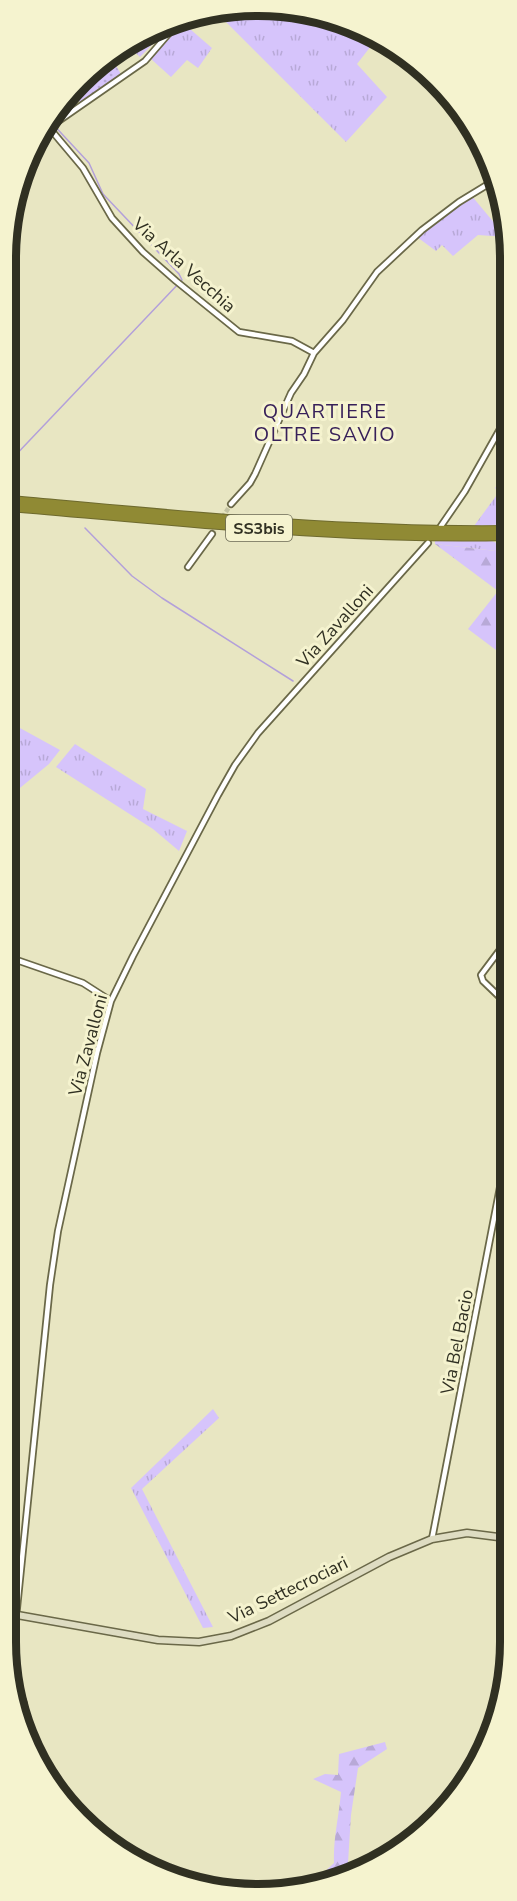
<svg xmlns="http://www.w3.org/2000/svg" width="517" height="1901" font-family="'Nunito Sans',sans-serif">
<style>
.grass{fill:url(#grass-tufts)}
.forest{fill:url(#forest-firs)}
.garden{fill:url(#garden-dots)}
.lines{fill:none;stroke-linecap:round;stroke-linejoin:round}
.stream{stroke:#b3a0da;stroke-width:1.5}
.street-tunnel{stroke:#c3c2a2;stroke-width:4.5;stroke-dasharray:4.5 2;stroke-linecap:butt}
.street-casing{stroke:#6a6848;stroke-width:8}
.secondary-casing{stroke:#6a6848;stroke-width:9}
.highway-casing{stroke:#6e6a2e;stroke-width:10}
.street{stroke:#fff;stroke-width:4.5}
.secondary{stroke:#dedcc2;stroke-width:6}
.highway{stroke:#908a34;stroke-width:8}
.labels{text-anchor:middle;stroke-width:6;stroke-linejoin:round;paint-order:stroke}
.shield{fill:#f5f3cf;stroke:#6b6a56;stroke-width:1.5}
.shield-label{font-size:16px;font-weight:bold;fill:#303022}
.street-label{font-size:18px;fill:#303022;stroke:#f5f3cf}
.neighbourhood-label{font-size:20px;letter-spacing:1.5px;fill:#372059;stroke:#f5f3cf}
.rim{fill:none;stroke:#303022;stroke-width:8}
</style>
<defs>
<pattern id="grass-tufts" width="24" height="20" patternUnits="userSpaceOnUse" patternTransform="scale(1.5)"><rect width="24" height="20" fill="#d6c4fb"/><path d="M3 7l-1-3M5 7V3M7 7l1-3M15 17l-1-3M17 17v-4M19 17l1-3" fill="none" stroke="#b8a9d7"/></pattern>
<pattern id="forest-firs" width="22" height="20" patternUnits="userSpaceOnUse" patternTransform="scale(1.5)"><rect width="22" height="20" fill="#d6c4fb"/><path d="M5 1l3.5 6h-7zM16 11l3.5 6h-7z" fill="#b8a9d7"/></pattern>
<pattern id="garden-dots" width="8" height="8" patternUnits="userSpaceOnUse" patternTransform="scale(1.5)"><rect width="8" height="8" fill="#d6c4fb"/><path d="M2 2h.1M6 6h.1" fill="none" stroke="#b8a9d7" stroke-width="1.8" stroke-linecap="round"/></pattern>
</defs>
<rect width="100%" height="100%" fill="#e8e6c2"/>
<!-- grass -->
<path class="grass" d="M215,11H307L370,32L378,37L357,64L387,97L346,142Z
M183,23L212,48L198,68L187,60L171,77L151,59Z
M169,27L140,57L127,45Z
M471,195L506,237L478,235L453,256L442,245L436,251L417,237Z
M508,471V524L474,526L499,492L495,488Z
M435,541H492L501,545L508,544V550L496,551L435,544Z
M9,722L60,750L49,764L9,797Z
M75,744L146,789L143,809L187,831L179,851L153,829L56,767Z
M213,1409L219,1418L142,1489L213,1627L203,1628L131,1488Z"/>
<!-- forest -->
<path class="forest" d="M435,544L496,551L508,550V659L468,629L498,591Z
M385,1742L387,1749L358,1768L351,1815L348,1863L353,1872L324,1886L313,1887L310,1880L320,1876L334,1863C333,1839 339,1816 341,1792L313,1779L325,1774L338,1775L339,1754Z"/>
<!-- garden -->
<path class="garden" d="M110,56L121,74L80,102L74,93Z"/>
<g class="lines">
<!-- stream -->
<path class="stream" d="M10,461L182,280L179,274L103,194L89,163L48,119
M85,528L132,576L162,598L293,681"/>
<!-- street-tunnel -->
<path class="street-tunnel" d="M212,534L231,504"/>
<defs>
<path id="street" d="M46,124L83,168L112,218L143,252L176,281L239,332L292,341L314,353
M50,127L145,61L177,24
M231,504L250,483L255,474L291,393L304,374L314,353L343,320L377,272L422,230L459,202L495,180
M441,526L465,491L509,413
M188,567L212,534
M8,957L83,983L111,1001
M507,1004L483,981L481,975L508,939
M432,1539L507,1151
M23,1728L24,1704L13,1671V1647L50,1285L58,1231L97,1053L111,1001L133,956L218,795L235,765L258,733L428,543"/>
<path id="secondary" d="M6,1613L158,1640L199,1642L231,1636L269,1621L389,1557L432,1539L467,1533L506,1538"/>
<path id="highway" d="M10,500C176,515 342,532 508,530
M10,507C176,521 341,540 508,536"/>
</defs>
<!-- street casing -->
<use href="#street" class="street-casing"/>
<!-- secondary casing -->
<use href="#secondary" class="secondary-casing"/>
<!-- highway casing -->
<use href="#highway" class="highway-casing"/>
<!-- street -->
<use href="#street" class="street"/>
<!-- secondary -->
<use href="#secondary" class="secondary"/>
<!-- highway -->
<use href="#highway" class="highway"/>
</g>
<g class="labels">
<!-- shield labels -->
<rect class="shield" x="226" y="515" width="66" height="26" rx="4.5"/>
<g class="shield-label">
<text x="259" y="534">SS3bis</text>
</g>
<!-- street labels -->
<g class="street-label">
<text transform="translate(184 265) rotate(42)" y="6">Via Arla Vecchia</text>
<text transform="translate(335 626) rotate(-48)" y="6">Via Zavalloni</text>
<text transform="translate(88 1045) rotate(-75)" y="6">Via Zavalloni</text>
<text transform="translate(457 1342) rotate(-79)" y="6">Via Bel Bacio</text>
<text transform="translate(288 1590) rotate(-26)" y="6">Via Settecrociari</text>
</g>
<!-- neighbourhood labels -->
<g class="neighbourhood-label">
<text x="325" y="418">QUARTIERE<tspan x="325" dy="23">OLTRE SAVIO</tspan></text>
</g>
</g>
<!-- crop -->
<path d="M0 0H517V1901H0ZM258 16H258A242 242 0 0 1 500 258V1642A242 242 0 0 1 258 1884H258A242 242 0 0 1 16 1642V258A242 242 0 0 1 258 16Z" fill="#f5f3cf" fill-rule="evenodd"/>
<path class="rim" d="M258 16H258A242 242 0 0 1 500 258V1642A242 242 0 0 1 258 1884H258A242 242 0 0 1 16 1642V258A242 242 0 0 1 258 16Z"/>
</svg>
